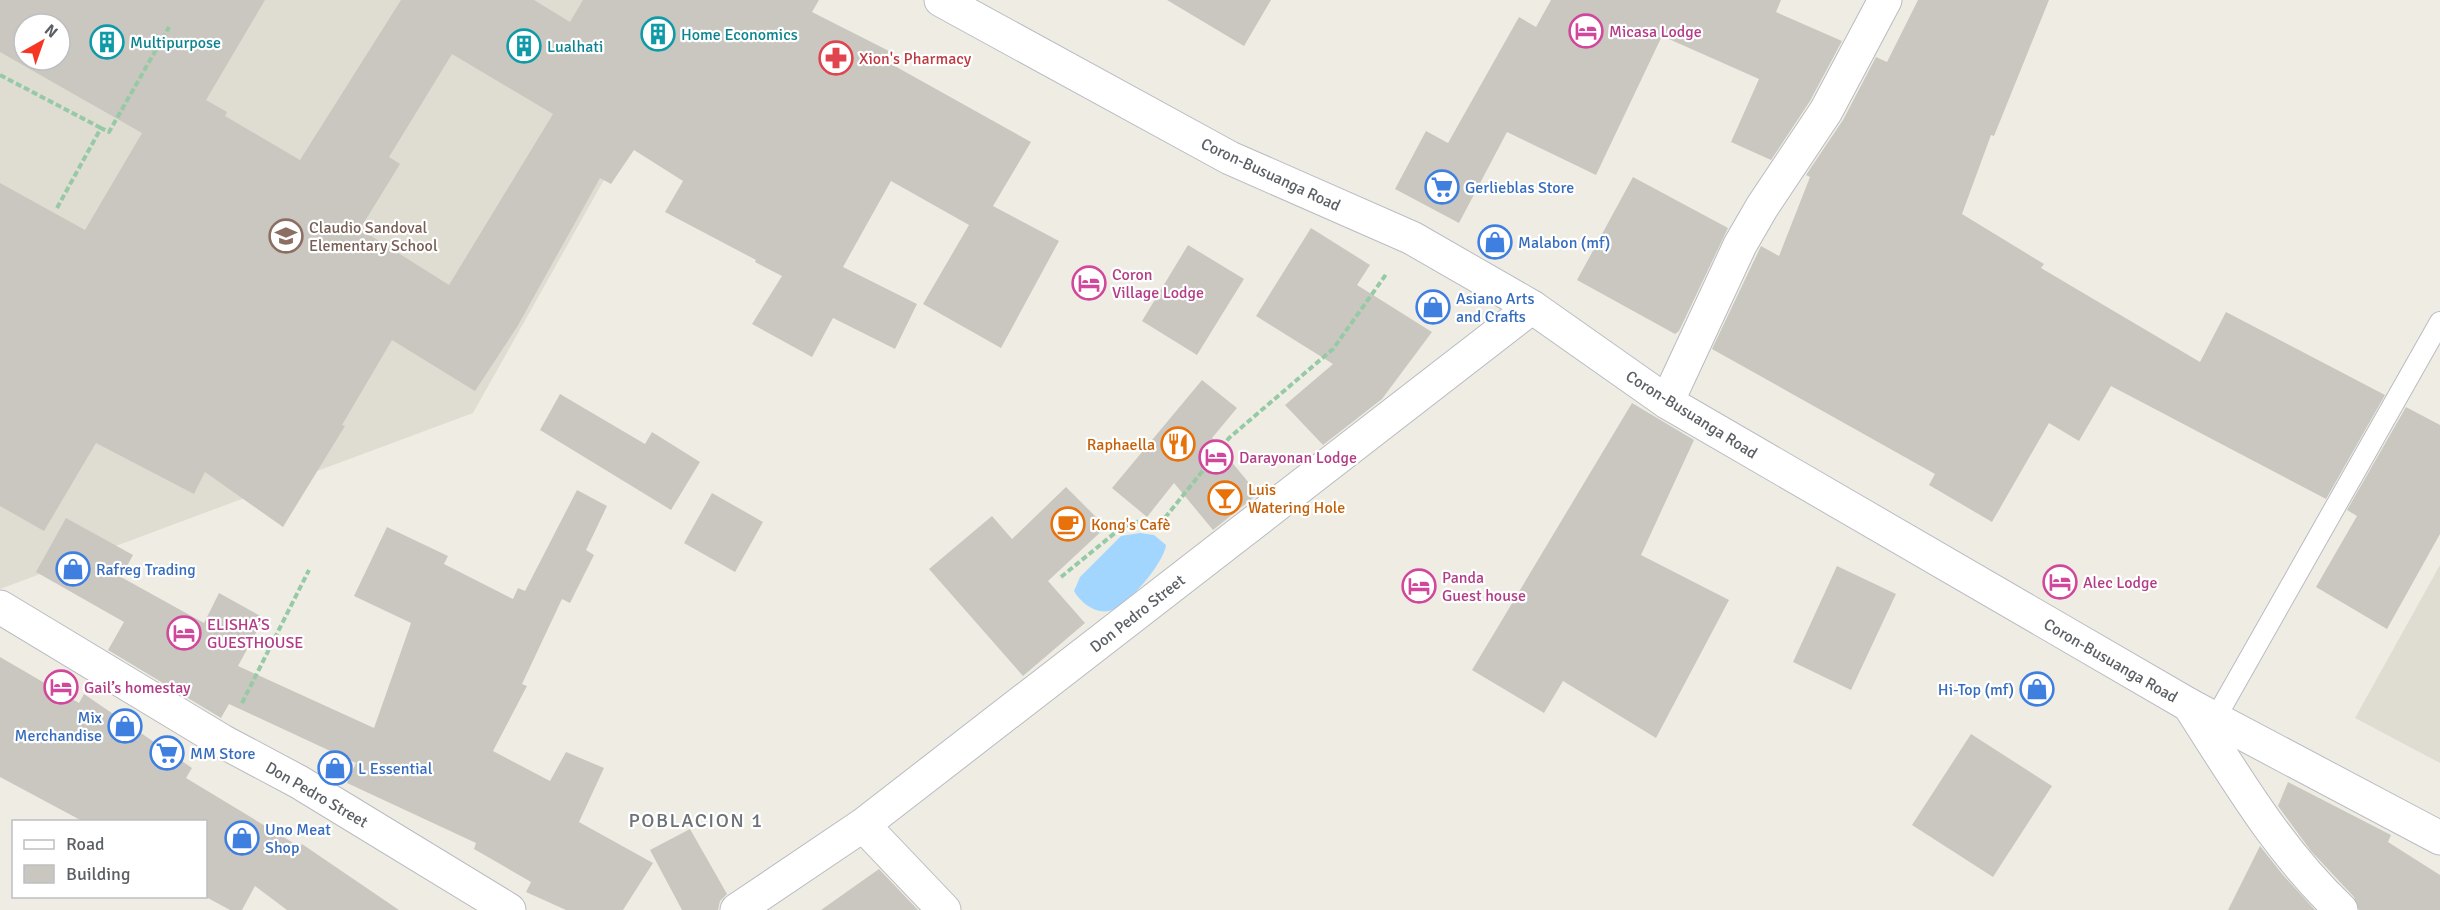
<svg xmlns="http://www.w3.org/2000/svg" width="2440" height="910" font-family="Signika,sans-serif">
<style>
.education{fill:#dfdcd2;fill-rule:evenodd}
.water{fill:#a3d6ff}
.building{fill:#cac7c0;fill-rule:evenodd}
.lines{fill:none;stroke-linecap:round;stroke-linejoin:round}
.service-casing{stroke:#b8bbc0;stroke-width:22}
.minor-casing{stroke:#b8bbc0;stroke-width:35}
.secondary-casing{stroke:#b9bdc3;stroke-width:35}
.path{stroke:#96caa6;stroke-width:4;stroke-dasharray:6 3;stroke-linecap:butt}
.service{stroke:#fff;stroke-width:20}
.minor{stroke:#fff;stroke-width:33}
.secondary{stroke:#fff;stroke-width:33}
.labels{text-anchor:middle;stroke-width:4.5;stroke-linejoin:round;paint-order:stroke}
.hotel-label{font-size:16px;fill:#b23c85;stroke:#fff;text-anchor:start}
.culture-label{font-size:16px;fill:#0d838f;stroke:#fff;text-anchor:start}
.health-label{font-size:16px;fill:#be3a42;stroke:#fff;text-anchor:start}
.street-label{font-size:16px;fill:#5b6065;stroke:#fff}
.shop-label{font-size:16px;fill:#366cbe;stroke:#fff;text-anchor:start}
.education-label{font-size:16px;fill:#785e54;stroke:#fff;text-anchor:start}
.food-label{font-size:16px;fill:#c56008;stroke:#fff;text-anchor:start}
.quarter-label{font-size:20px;letter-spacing:1.5px;fill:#6c7277;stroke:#fff}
</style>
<rect width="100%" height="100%" fill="#efede3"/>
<!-- education -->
<path class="education" d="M0,0H705L473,413L0,589ZM24,24H60V60H24Z
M2440,565V763L2355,718Z"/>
<!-- water -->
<path class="water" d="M1140,533L1154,535L1166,545C1164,563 1127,607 1109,611C1095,614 1080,602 1074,591L1080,577L1121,536Z"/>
<!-- building -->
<path class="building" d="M0,0H265L206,100L227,112L225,116L300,160L401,0H534L570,22L583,0H819L812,12L889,51L884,60L1031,142L993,206L1059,241L1001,348L923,304L969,225L891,181L843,267L917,304L895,349L833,318L812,357L752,324L782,276L755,262L756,260L665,212L683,181L634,150L611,184L600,178L517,327L475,391L392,340L342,425L345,426L283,527L205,472L194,494L96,443L44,531L0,506V183L85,230L142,133L0,52ZM24,24H60V60H24ZM452,54L553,114L449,285L360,229L400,164L389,157Z
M1167,0H1271L1244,46Z
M1551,0H1781L1776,12L1842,41L1810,101L1771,160L1731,142L1759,79L1662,36L1596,175L1507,132L1459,223L1395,189L1426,131L1448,143L1519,17L1536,27Z
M1918,0H2049L1994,136L1991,135L1962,214L2044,264L2041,268L2200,362L2226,312L2385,395L2326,499L2111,386L2079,441L2049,423L1992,522L1929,485L1935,474L1712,349L1761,246L1779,256L1810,177L1806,175L1843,120L1876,57L1887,62Z
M1633,177L1728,228L1679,331L1675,334L1577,280Z
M1311,228L1370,265L1357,285L1432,332L1382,399L1323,445L1285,405L1333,364L1256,316Z
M1188,245L1244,279L1197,355L1142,321Z
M1202,380L1237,408L1212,438L1258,494L1213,530L1174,483L1147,517L1112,488Z
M560,394L645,444L652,432L700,462L671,510L540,430Z
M1632,403L1694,440L1641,555L1729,600L1656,738L1563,681L1544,713L1472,670Z
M2406,407L2440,425V534L2387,629L2316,587L2357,516L2347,510Z
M1066,487L1106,527L1048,581L1085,623L1023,676L929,569L992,516L1012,539Z
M577,490L607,506L586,550L594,555L570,603L562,599L522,684L527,686L493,751L550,781L566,752L604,768L579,822L653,863L623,910H566L526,892L531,882L474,849L476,843L347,783L356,763L229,704L221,718L108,650L124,622L36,572L66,518L133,555L121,577L204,623L219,593L264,618L238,666L374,728L411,623L354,596L387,527L448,556L444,564L513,599L518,588L525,591Z
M712,493L763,522L735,572L684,543Z
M1837,566L1896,594L1851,690L1793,662Z
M0,657L79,703L84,694L192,768L186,778L300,847L302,844L399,910H287L255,886L242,910H230L206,897V822H84L0,777Z
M1971,734L2052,786L1993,877L1912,825Z
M2288,782L2391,835L2388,842L2440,875V910H2359L2354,897L2311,851L2278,806Z
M690,829L727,894L720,901L718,910H682L650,850Z
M2260,846L2283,875L2315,910H2228Z
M879,869L918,910H821Z"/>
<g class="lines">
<defs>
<path id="service" d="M2215,719L2440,322"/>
<path id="minor" d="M1667,402L1740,245L1762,207L1826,111L1885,0
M0,607L222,741L299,782L509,910
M2189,705C2237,779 2277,849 2341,910
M863,825L944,910
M737,910L863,825L1532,307"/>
<path id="secondary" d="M941,0L1230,158L1412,238L1532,307L1667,402L2189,705L2440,838"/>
</defs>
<!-- service casing -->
<use href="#service" class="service-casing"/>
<!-- minor casing -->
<use href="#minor" class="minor-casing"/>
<!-- secondary casing -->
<use href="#secondary" class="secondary-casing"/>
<!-- path -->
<path class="path" d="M0,75L101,128
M57,208L101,128L109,132L169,27
M1061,577L1121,528L1139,521L1160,524L1229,438L1333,349L1387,273
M242,703L309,570"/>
<!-- service -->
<use href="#service" class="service"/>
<!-- minor -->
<use href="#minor" class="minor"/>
<!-- secondary -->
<use href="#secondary" class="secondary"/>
</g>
<!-- icons -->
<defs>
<symbol id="hotel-ring" viewBox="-11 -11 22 22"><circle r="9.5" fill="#fff" stroke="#d1479c" stroke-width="1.5"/><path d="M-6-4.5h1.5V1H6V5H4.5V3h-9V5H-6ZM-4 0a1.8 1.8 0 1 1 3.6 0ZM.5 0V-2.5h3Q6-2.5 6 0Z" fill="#d1479c"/></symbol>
<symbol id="building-ring" viewBox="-11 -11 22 22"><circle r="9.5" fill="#fff" stroke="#0f9aa8" stroke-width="1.5"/><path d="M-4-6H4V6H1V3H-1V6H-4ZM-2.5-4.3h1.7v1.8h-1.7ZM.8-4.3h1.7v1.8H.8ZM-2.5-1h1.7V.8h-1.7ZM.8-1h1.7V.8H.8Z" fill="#0f9aa8"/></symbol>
<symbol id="pharmacy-ring" viewBox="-11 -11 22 22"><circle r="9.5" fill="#fff" stroke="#e0444e" stroke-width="1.5"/><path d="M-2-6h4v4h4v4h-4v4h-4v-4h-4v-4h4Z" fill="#e0444e"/></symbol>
<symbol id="supermarket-ring" viewBox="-11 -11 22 22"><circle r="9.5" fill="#fff" stroke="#3f7fe0" stroke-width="1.5"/><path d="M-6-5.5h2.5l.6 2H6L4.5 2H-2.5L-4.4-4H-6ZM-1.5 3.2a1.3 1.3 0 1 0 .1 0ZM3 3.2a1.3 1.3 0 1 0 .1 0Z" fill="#3f7fe0"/></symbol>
<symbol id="school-ring" viewBox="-11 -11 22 22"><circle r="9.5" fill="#fff" stroke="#8d6e63" stroke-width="1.5"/><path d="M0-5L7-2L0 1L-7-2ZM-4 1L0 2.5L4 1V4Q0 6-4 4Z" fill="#8d6e63"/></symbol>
<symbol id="shop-ring" viewBox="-11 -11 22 22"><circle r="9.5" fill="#fff" stroke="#3f7fe0" stroke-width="1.5"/><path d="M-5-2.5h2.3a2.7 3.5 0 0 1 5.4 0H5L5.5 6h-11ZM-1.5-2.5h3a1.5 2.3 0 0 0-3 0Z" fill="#3f7fe0"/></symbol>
<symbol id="restaurant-ring" viewBox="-11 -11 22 22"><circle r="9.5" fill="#fff" stroke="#e8710a" stroke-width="1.5"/><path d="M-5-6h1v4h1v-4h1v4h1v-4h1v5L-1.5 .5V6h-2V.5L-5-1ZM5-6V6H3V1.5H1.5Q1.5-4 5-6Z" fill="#e8710a"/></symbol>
<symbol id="bar-ring" viewBox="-11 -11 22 22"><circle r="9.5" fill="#fff" stroke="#e8710a" stroke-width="1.5"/><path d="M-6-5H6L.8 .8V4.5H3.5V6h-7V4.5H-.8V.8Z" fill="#e8710a"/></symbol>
<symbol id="cafe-ring" viewBox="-11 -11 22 22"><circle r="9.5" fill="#fff" stroke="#e8710a" stroke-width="1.5"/><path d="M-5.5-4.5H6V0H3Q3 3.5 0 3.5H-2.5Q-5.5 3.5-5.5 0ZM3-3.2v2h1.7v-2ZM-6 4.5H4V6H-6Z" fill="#e8710a"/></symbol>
</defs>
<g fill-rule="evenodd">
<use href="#hotel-ring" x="1567" y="12" width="38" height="38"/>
<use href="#building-ring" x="639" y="15" width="38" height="38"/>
<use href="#building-ring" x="88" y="23" width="38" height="38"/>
<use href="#building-ring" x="505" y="27" width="38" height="38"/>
<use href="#pharmacy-ring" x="817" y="39" width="38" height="38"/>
<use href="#supermarket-ring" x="1423" y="168" width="38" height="38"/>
<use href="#school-ring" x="267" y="217" width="38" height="38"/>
<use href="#shop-ring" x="1476" y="223" width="38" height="38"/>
<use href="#hotel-ring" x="1070" y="264" width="38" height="38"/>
<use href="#shop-ring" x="1414" y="288" width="38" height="38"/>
<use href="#restaurant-ring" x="1159" y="425" width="38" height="38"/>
<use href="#hotel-ring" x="1197" y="438" width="38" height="38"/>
<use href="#bar-ring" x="1206" y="479" width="38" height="38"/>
<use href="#cafe-ring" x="1049" y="505" width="38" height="38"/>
<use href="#shop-ring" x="54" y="550" width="38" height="38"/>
<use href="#hotel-ring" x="2041" y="563" width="38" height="38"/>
<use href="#hotel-ring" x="1400" y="567" width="38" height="38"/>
<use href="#hotel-ring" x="165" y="614" width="38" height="38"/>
<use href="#hotel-ring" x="42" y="668" width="38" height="38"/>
<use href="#shop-ring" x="2018" y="670" width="38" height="38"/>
<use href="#shop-ring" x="106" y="707" width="38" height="38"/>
<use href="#supermarket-ring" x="148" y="734" width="38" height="38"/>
<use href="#shop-ring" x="316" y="749" width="38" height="38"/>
<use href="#shop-ring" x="223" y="819" width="38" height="38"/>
</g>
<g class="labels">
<!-- hotel labels -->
<g class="hotel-label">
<text x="1609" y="37">Micasa Lodge</text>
<text x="1112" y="280">Coron<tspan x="1112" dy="18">Village Lodge</tspan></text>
<text x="1239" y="463">Darayonan Lodge</text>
<text x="1442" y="583">Panda<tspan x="1442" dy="18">Guest house</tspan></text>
<text x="2083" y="588">Alec Lodge</text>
<text x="207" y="630">ELISHA’S<tspan x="207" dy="18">GUESTHOUSE</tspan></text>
<text x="84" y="693">Gail’s homestay</text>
</g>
<!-- culture labels -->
<g class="culture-label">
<text x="681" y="40">Home Economics</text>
<text x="130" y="48">Multipurpose</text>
<text x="547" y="52">Lualhati</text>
</g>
<!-- health labels -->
<g class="health-label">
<text x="859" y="64">Xion's Pharmacy</text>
</g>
<!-- street labels -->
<g class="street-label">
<text transform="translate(1271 174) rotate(25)" y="6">Coron-Busuanga Road</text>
<text transform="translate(1692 414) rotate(32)" y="6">Coron-Busuanga Road</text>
<text transform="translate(1137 613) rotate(-38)" y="6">Don Pedro Street</text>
<text transform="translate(2111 660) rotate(30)" y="6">Coron-Busuanga Road</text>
<text transform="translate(317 794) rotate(30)" y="6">Don Pedro Street</text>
</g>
<!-- shop labels -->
<g class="shop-label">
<text x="1465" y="193">Gerlieblas Store</text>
<text x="1518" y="248">Malabon (mf)</text>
<text x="1456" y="304">Asiano Arts<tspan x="1456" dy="18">and Crafts</tspan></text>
<text x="96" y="575">Rafreg Trading</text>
<text x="2014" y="695" text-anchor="end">Hi-Top (mf)</text>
<text x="102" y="723" text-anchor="end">Mix<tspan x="102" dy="18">Merchandise</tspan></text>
<text x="190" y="759">MM Store</text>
<text x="358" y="774">L Essential</text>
<text x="265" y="835">Uno Meat<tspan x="265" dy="18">Shop</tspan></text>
</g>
<!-- education labels -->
<g class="education-label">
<text x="309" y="233">Claudio Sandoval<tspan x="309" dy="18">Elementary School</tspan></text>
</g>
<!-- food labels -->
<g class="food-label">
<text x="1155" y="450" text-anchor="end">Raphaella</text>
<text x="1248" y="495">Luis<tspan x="1248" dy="18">Watering Hole</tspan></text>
<text x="1091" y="530">Kong's Cafè</text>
</g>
<!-- quarter labels -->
<g class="quarter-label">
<text x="696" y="827">POBLACION 1</text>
</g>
</g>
<!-- legend -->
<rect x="12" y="820" width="195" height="78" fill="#ffffff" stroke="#bdbfc1" stroke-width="1.5"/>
<rect x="24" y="840" width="30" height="9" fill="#ffffff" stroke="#bdbfc1" stroke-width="1.5"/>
<text x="66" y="850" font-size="18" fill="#5b6065">Road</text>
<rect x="24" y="865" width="30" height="18" fill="#cac7c0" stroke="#bdbfc1" stroke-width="1.5"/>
<text x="66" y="880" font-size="18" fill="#5b6065">Building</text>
<!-- north arrow -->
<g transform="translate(42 42) rotate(40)"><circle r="28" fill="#ffffff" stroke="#bdbfc1" stroke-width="1.5"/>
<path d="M0-4.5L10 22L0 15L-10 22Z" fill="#f63523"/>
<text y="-9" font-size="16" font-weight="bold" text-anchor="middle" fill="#5b6065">N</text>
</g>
</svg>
